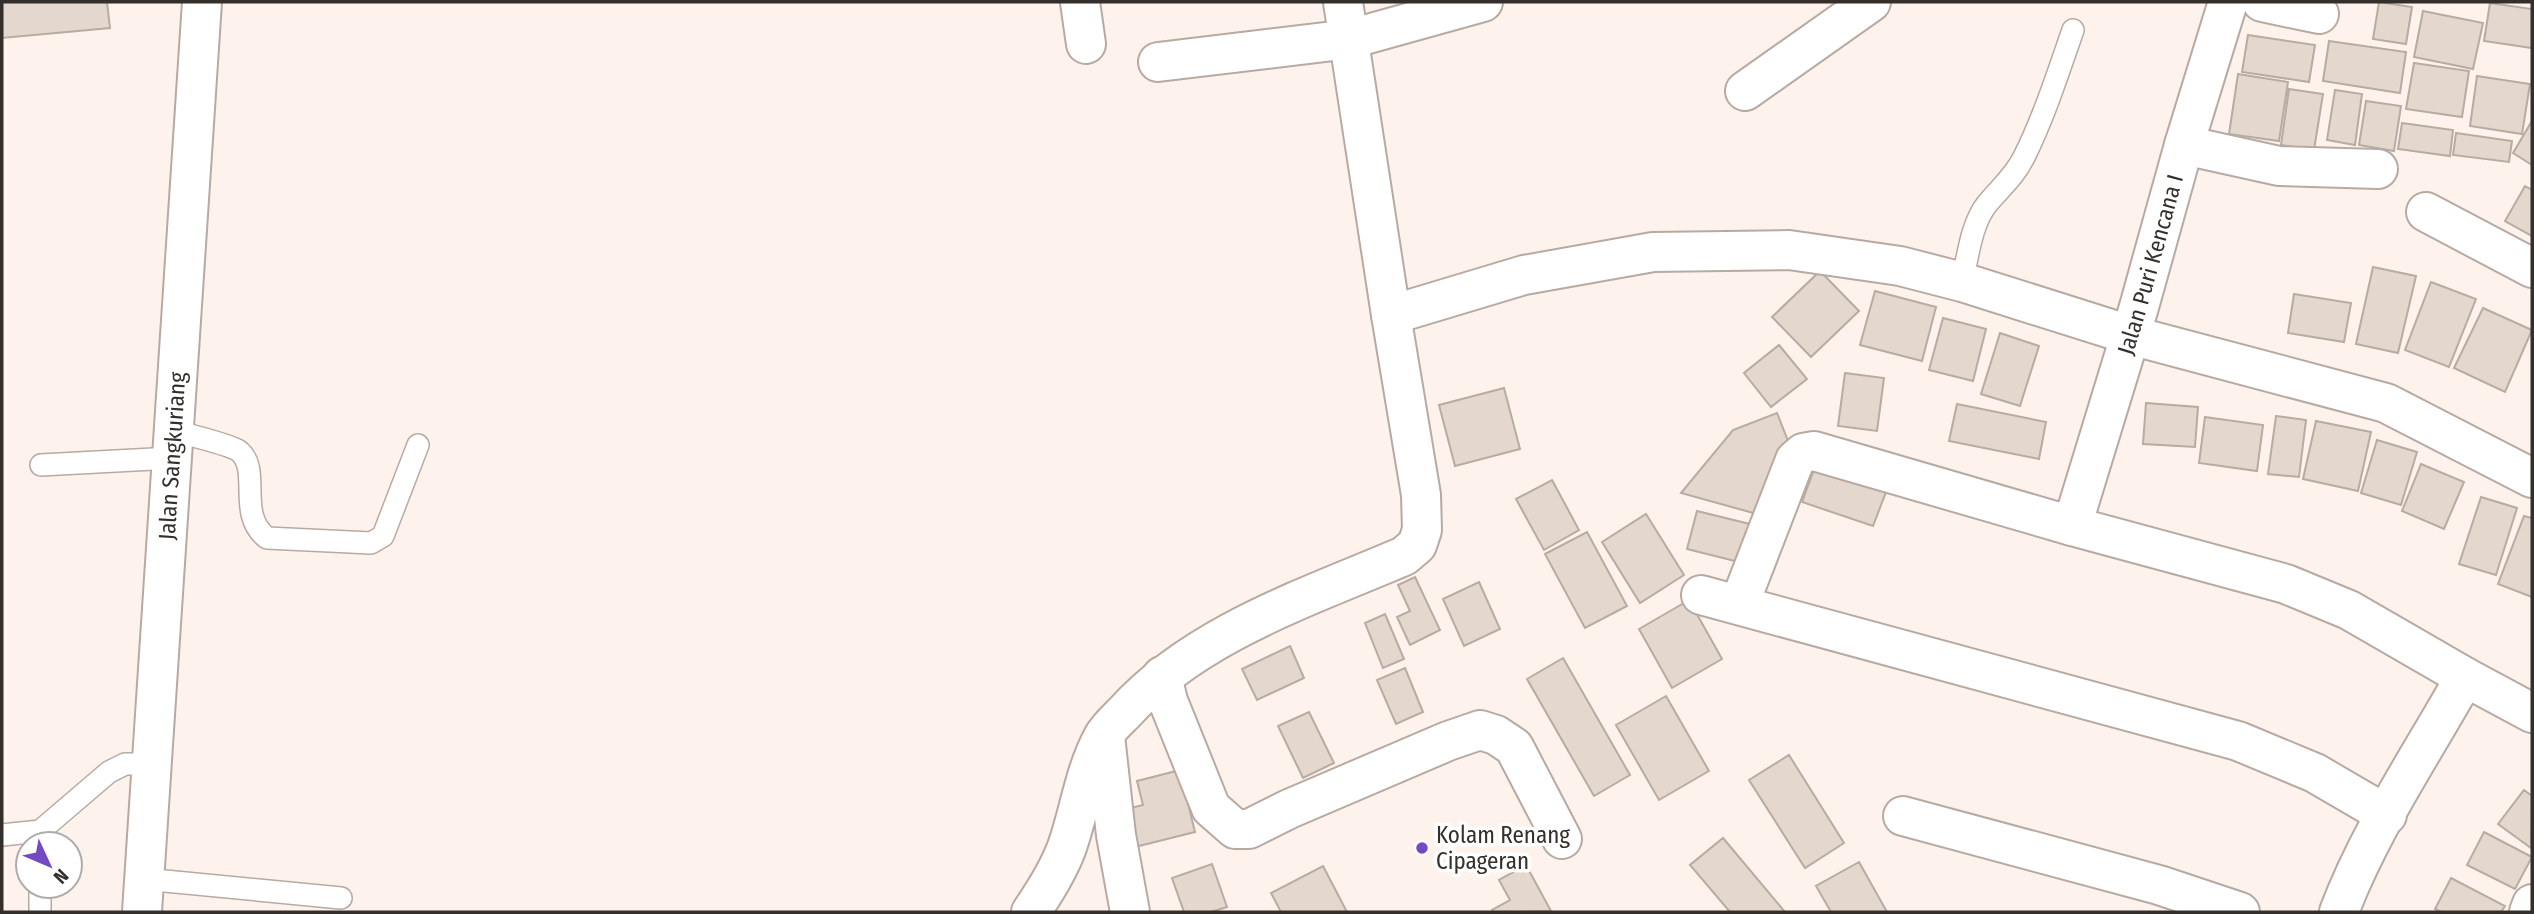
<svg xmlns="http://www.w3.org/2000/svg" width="2534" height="914" font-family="'Fira Sans Condensed',sans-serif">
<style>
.building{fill:#e4d7ce;stroke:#b7aba2;stroke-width:2}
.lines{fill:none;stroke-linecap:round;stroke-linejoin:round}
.lane-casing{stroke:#b7aaa2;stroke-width:24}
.street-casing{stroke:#b7aaa2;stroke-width:42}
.primary-casing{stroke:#b7aaa2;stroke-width:42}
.lane{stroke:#fff;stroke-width:21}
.street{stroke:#fff;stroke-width:38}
.primary{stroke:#fff;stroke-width:38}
.poi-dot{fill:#744ac3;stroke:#fff;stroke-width:2.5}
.labels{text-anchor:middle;stroke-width:7;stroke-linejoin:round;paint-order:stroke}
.street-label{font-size:23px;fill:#342f2b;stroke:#fff}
.poi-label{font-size:23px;fill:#342f2b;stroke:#fff;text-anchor:start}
</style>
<rect width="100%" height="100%" fill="#fef3ec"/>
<!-- building -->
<path class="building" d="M2,2H107L110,28L2,38Z
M2379,2L2412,7L2406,44L2373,39Z
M2490,3L2532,9V48L2484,41Z
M2423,11L2483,23L2473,69L2414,57Z
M2248,35L2315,45L2309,82L2242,72Z
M2329,41L2406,52L2400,93L2323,81Z
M2414,63L2469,71L2462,117L2406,109Z
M2238,74L2288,82L2279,141L2229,134Z
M2477,76L2530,84L2522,134L2470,126Z
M2289,89L2323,94L2314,150L2281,145Z
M2335,90L2362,94L2355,145L2327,140Z
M2366,101L2401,106L2394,151L2359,145Z
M2532,121V165L2513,153Z
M2402,123L2453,130L2450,156L2398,149Z
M2456,133L2512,141L2509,162L2453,155Z
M2525,186L2532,190V236L2505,221Z
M2373,267L2416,276L2398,353L2356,344Z
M1820,271L1859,311L1811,357L1772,317Z
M2431,282L2476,299L2449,367L2405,350Z
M1875,291L1936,307L1922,361L1860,345Z
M2294,294L2351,303L2344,342L2288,333Z
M2483,308L2532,330L2505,392L2454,368Z
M1943,318L1986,329L1973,381L1929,370Z
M2000,333L2039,346L2020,406L1981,394Z
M1779,345L1807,379L1771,407L1744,373Z
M1845,373L1884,378L1877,431L1838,426Z
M1504,388L1520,449L1455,466L1439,405Z
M2146,403L2198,407L2195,447L2143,444Z
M1957,404L2046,422L2039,459L1949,441Z
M1777,413L1788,441L1757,514L1681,493L1733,430Z
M2276,416L2306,420L2299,477L2268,474Z
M2205,417L2263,425L2257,471L2199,463Z
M2316,421L2371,432L2358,491L2303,479Z
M2377,440L2417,452L2401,505L2361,493Z
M2421,464L2464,482L2444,529L2402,511Z
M1815,467L1886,492L1873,526L1802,502Z
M1552,480L1579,530L1544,550L1516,499Z
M2481,497L2517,508L2496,575L2459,564Z
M1697,511L1754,525L1743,563L1687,549Z
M1646,514L1684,575L1640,603L1602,542Z
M2524,516L2532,518V597L2498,584Z
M1587,532L1627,606L1585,628L1545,554Z
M1415,577L1440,630L1410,645L1397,617L1410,611L1398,585Z
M1479,582L1500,629L1464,646L1443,599Z
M1689,600L1722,659L1672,688L1639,629Z
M1385,614L1404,659L1383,668L1365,623Z
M1290,646L1304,678L1257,700L1242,669Z
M1563,658L1630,775L1594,796L1527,679Z
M1405,668L1423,712L1396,724L1377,680Z
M1666,696L1709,771L1659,800L1616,725Z
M1309,712L1334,763L1303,778L1278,726Z
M1789,755L1844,843L1805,868L1749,780Z
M1180,770L1195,832L1135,847L1126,809L1143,805L1137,781Z
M2524,790L2532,796L2531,848L2498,824Z
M2484,832L2532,857L2515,889L2467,865Z
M1723,838L1785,912H1730L1690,865Z
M1859,862L1887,912H1831L1816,886Z
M1212,864L1227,907L1211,912H1184L1172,878Z
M1526,865L1551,911L1493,912L1492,910L1510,900L1499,880Z
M1323,866L1347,912H1281L1271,893Z
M2451,878L2505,906L2501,912H2441L2435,909Z"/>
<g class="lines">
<defs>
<path id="lane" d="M1962,282C1968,257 1971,224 1987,204C2000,188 2015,176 2024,157C2044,117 2058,73 2073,30
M175,431C188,435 229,444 239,451C262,470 236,514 267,538L371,543L383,536L418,445
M41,465L172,458
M2,835L40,831
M40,844V831L109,772L125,764H151
M144,879L341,898
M40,886V912"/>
<g id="street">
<path d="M1080,2L1086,44"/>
<path d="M2262,2L2319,14"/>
<path d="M1158,62L1350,39L1483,2"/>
<path d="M1745,91L1871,2"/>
<path d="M2184,145L2279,166L2378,169"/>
<path d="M2426,212L2532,268"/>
<path d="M1391,315L1524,275L1653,252L1789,250L1900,266L1962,282L2130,335L2386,403L2532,478"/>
<path id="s1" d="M2072,526L2139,307L2184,145L2228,2"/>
<path d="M1701,595L2238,741L2315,773L2387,815"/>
<path d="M1739,605L1795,460L1803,453L1814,451L2072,526L2286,584L2349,610L2465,677L2532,713"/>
<path d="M1162,676L1168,701L1211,808L1235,829H1249L1289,809L1448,741L1480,730L1496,735L1514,747L1562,839"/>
<path d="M1105,736L1116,835L1130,912"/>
<path d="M1903,816L2159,885L2240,912"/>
<path d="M1031,912C1044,893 1059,869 1067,847C1080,810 1084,772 1103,737C1108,728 1117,720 1124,713C1195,634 1308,597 1404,556L1417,545L1422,530L1421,495L1391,315L1343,2"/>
<path d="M2339,912C2370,830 2422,754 2465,677"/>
<path d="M2529,912L2532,904"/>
</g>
<g id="primary">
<path id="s2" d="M142,912L202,2"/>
</g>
</defs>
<!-- lane casing -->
<use href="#lane" class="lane-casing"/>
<!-- street casing -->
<use href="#street" class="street-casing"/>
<!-- primary casing -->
<use href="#primary" class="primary-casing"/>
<!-- lane -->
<use href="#lane" class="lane"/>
<!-- street -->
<use href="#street" class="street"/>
<!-- primary -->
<use href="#primary" class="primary"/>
</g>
<!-- markers -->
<circle class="poi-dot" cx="1422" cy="848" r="7"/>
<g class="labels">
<!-- street labels -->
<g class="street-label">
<text dy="8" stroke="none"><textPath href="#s1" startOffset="273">Jalan Puri Kencana I</textPath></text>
<text dy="8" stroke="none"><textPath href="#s2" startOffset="457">Jalan Sangkuriang</textPath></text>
</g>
<!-- poi labels -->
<g class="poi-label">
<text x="1436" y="843">Kolam Renang<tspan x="1436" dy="26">Cipageran</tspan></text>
</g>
</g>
<!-- border -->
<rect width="2534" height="914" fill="none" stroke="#342f2b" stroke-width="7"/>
<!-- north arrow -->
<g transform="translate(49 865) rotate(134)"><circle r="33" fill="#ffffff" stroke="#aeacaa" stroke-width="2"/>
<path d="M0-5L12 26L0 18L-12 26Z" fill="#744ac3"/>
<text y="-10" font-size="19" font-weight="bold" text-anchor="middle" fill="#342f2b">N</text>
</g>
</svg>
